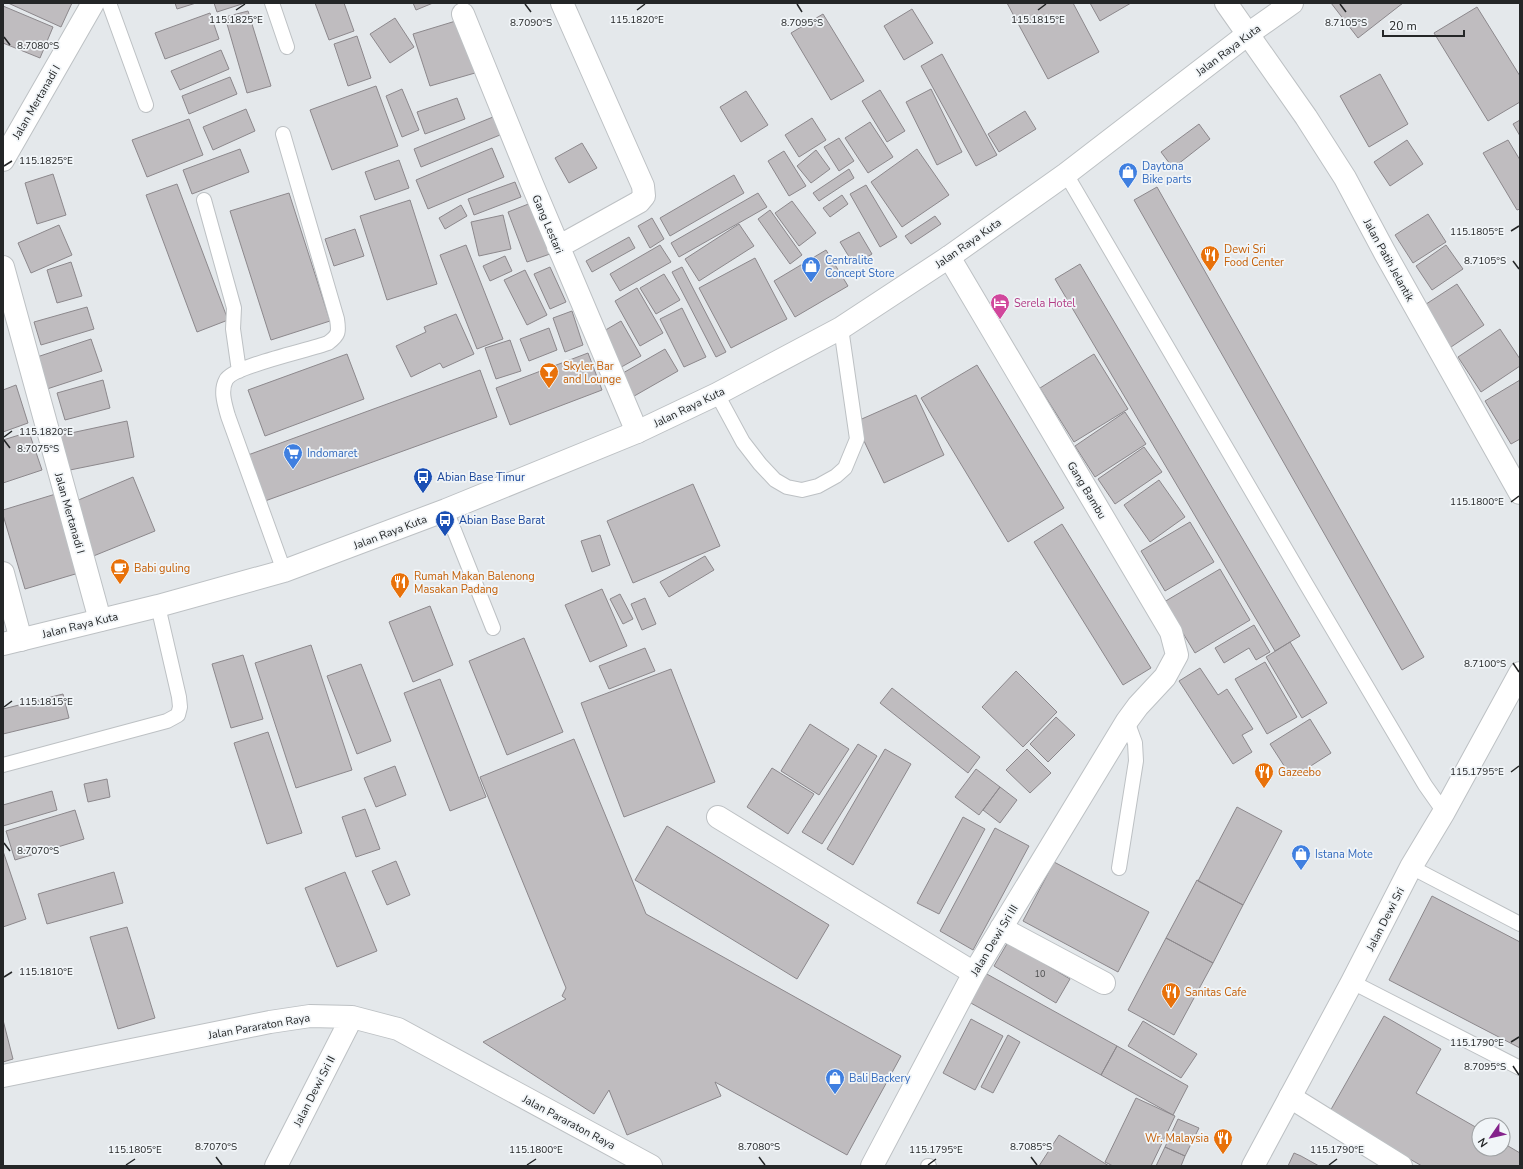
<svg xmlns="http://www.w3.org/2000/svg" width="1523" height="1169" font-family="'Nunito Sans',sans-serif">
<style>
.building{fill:#bfbcbf;stroke:#8c888c}
.lines{fill:none;stroke-linecap:round;stroke-linejoin:round}
.service-casing{stroke:#bdc1c4;stroke-width:16}
.minor-casing{stroke:#bdc1c4;stroke-width:24}
.tertiary-casing{stroke:#bdc1c4;stroke-width:24}
.secondary-casing{stroke:#bdc1c4;stroke-width:24}
.service{stroke:#fff;stroke-width:14}
.minor{stroke:#fff;stroke-width:22}
.tertiary{stroke:#fff;stroke-width:22}
.secondary{stroke:#fff;stroke-width:22}
.ticks{fill:none;stroke:#242627;stroke-width:1.5}
.labels{text-anchor:middle;stroke-width:3.5;stroke-linejoin:round;paint-order:stroke}
.number-label{font-size:9px;fill:#4b4c4d}
.street-label{font-size:11px;fill:#242627;stroke:#f1f5f8}
.shop-label{font-size:11px;fill:#366cbe;stroke:#f1f5f8;text-anchor:start}
.food-label{font-size:11px;fill:#c56008;stroke:#f1f5f8;text-anchor:start}
.hotel-label{font-size:11px;fill:#b23c85;stroke:#f1f5f8;text-anchor:start}
.transit-label{font-size:11px;fill:#164399;stroke:#f1f5f8;text-anchor:start}
.ticks-label{font-size:10px;text-anchor:middle;fill:#242627;stroke:#f1f5f8;stroke-width:3.5;stroke-linejoin:round;paint-order:stroke}
</style>
<rect width="100%" height="100%" fill="#e4e8eb"/>
<!-- building -->
<path class="building" d="M8,3H72L61,27Z
M175,3H196L177,9Z
M214,3H245L217,12Z
M315,3H344L354,31L329,40Z
M413,3H433L416,10Z
M1007,3H1073L1099,52L1048,79Z
M1090,3H1131L1100,21Z
M1331,3H1403L1358,38Z
M3,6L53,27L40,58L3,43Z
M1477,7L1520,76V102L1488,121L1434,33Z
M912,9L933,43L904,60L884,26Z
M248,11L271,86L247,93L225,17Z
M210,13L219,39L165,59L155,33Z
M823,14L864,81L831,100L791,33Z
M395,18L414,47L390,63L370,34Z
M459,20L475,73L430,86L413,34Z
M357,36L371,78L348,86L334,44Z
M221,50L229,69L180,90L171,71Z
M942,54L997,155L976,166L921,66Z
M1380,74L1408,124L1369,147L1340,96Z
M230,77L237,94L189,114L182,96Z
M376,86L398,146L332,170L310,110Z
M402,89L419,130L402,137L386,96Z
M931,89L962,152L937,165L906,102Z
M880,90L905,131L887,142L862,101Z
M746,91L768,125L741,142L720,107Z
M457,98L465,119L425,134L417,112Z
M246,109L255,131L213,150L203,127Z
M1025,111L1036,129L999,152L988,134Z
M493,117L500,135L421,167L414,149Z
M812,118L826,140L799,157L785,135Z
M189,119L203,155L147,177L132,140Z
M1520,120V136L1513,124Z
M870,122L893,157L868,173L845,138Z
M1199,124L1210,139L1173,168L1161,152Z
M839,138L854,161L839,171L824,147Z
M1407,140L1423,164L1390,186L1374,162Z
M1508,140L1520,160V209L1517,210L1483,153Z
M582,143L597,168L569,183L555,158Z
M492,148L504,177L428,209L416,180Z
M240,149L249,172L192,194L183,170Z
M917,149L949,195L902,227L871,182Z
M816,150L830,169L811,183L797,166Z
M784,151L806,186L789,196L768,161Z
M399,160L409,188L375,200L365,172Z
M849,169L854,178L819,201L813,193Z
M53,174L66,215L37,224L25,183Z
M734,175L744,193L670,236L660,218Z
M515,182L521,197L474,215L468,199Z
M177,184L228,320L197,332L146,195Z
M866,185L897,237L880,247L850,194Z
M1157,187L1424,657L1402,670L1134,200Z
M289,193L330,321L271,340L230,211Z
M758,193L767,207L679,257L671,243Z
M842,195L848,204L830,217L823,208Z
M410,200L437,284L387,300L360,216Z
M792,201L816,233L799,246L775,213Z
M531,203L550,254L527,262L508,212Z
M461,205L467,216L445,229L439,218Z
M770,210L802,255L790,264L758,219Z
M1428,214L1446,242L1413,263L1395,235Z
M503,215L511,249L479,256L471,222Z
M935,216L941,224L911,244L905,236Z
M652,218L664,239L650,248L638,226Z
M739,224L754,246L699,281L685,259Z
M59,225L72,255L31,273L18,243Z
M355,229L364,256L334,266L325,239Z
M859,232L872,254L854,265L840,242Z
M629,237L635,248L592,272L586,261Z
M466,245L503,339L477,349L440,255Z
M660,245L671,262L620,291L610,274Z
M1446,245L1463,269L1432,290L1416,266Z
M826,250L848,286L795,317L774,281Z
M505,256L512,271L490,281L483,266Z
M755,258L787,319L731,348L699,288Z
M71,262L82,296L57,303L47,270Z
M1080,264L1300,636L1275,651L1055,279Z
M550,267L566,302L550,309L534,274Z
M682,267L726,352L716,357L672,272Z
M525,270L547,315L527,325L504,280Z
M664,274L680,300L656,314L640,288Z
M1457,284L1484,325L1448,349L1420,308Z
M637,288L663,333L640,346L615,301Z
M87,307L94,329L41,345L34,322Z
M682,308L706,357L684,367L660,319Z
M572,311L583,345L565,352L553,318Z
M456,314L474,354L443,368L440,363L411,377L396,346L426,332L424,327Z
M621,321L641,356L616,370L597,335Z
M549,328L557,350L529,361L520,339Z
M1500,329L1520,359V366L1481,392L1458,357Z
M91,339L102,371L47,389L37,357Z
M510,340L521,371L496,379L485,348Z
M665,349L678,371L629,399L616,377Z
M588,353L602,390L510,425L496,388Z
M347,354L364,399L265,436L248,390Z
M1094,354L1128,409L1074,442L1040,388Z
M977,365L1064,508L1008,542L921,398Z
M480,370L497,417L265,501L248,455Z
M103,380L110,408L65,420L57,393Z
M1520,380V439L1511,444L1485,401Z
M16,385L28,423L3,432V390Z
M916,395L944,455L884,483L855,422Z
M1125,412L1146,444L1095,477L1075,446Z
M127,421L134,457L65,471L57,436Z
M29,432L42,470L3,483V440Z
M1144,447L1162,472L1115,504L1098,479Z
M133,477L155,531L91,557L69,504Z
M1159,480L1185,517L1150,542L1124,505Z
M693,484L720,546L633,583L607,521Z
M59,493L82,572L25,589L3,515V510Z
M1190,522L1214,562L1165,591L1141,551Z
M1062,524L1151,668L1123,685L1034,542Z
M600,535L610,565L592,572L581,541Z
M705,556L714,570L669,597L660,582Z
M1220,569L1250,620L1195,653L1164,602Z
M602,589L627,646L590,662L565,605Z
M620,594L633,619L623,624L610,599Z
M645,598L656,624L642,630L631,604Z
M430,606L453,665L413,682L389,622Z
M1254,625L1270,652L1256,660L1249,648L1224,663L1215,648Z
M524,638L563,732L507,755L469,661Z
M1290,642L1327,703L1302,718L1266,657Z
M311,645L352,770L296,788L255,663Z
M645,648L655,671L609,689L599,666Z
M243,655L263,719L231,728L212,664Z
M1265,662L1297,717L1267,734L1235,679Z
M361,664L391,741L357,754L327,676Z
M1200,668L1218,695L1227,689L1253,729L1242,735L1252,752L1233,764L1179,681Z
M671,669L715,782L624,817L581,703Z
M1016,671L1057,712L1023,747L982,707Z
M440,679L486,797L450,811L404,693Z
M892,688L980,757L968,773L880,703Z
M63,694L69,718L3,734V709Z
M1056,717L1075,735L1048,762L1030,744Z
M1310,719L1331,753L1292,778L1270,744Z
M810,724L849,749L819,795L781,771Z
M268,732L302,833L267,844L234,743Z
M574,739L646,914L901,1056L847,1155L715,1082L721,1096L627,1135L609,1090L594,1114L483,1042L566,999L562,996L566,988L480,777Z
M858,744L877,756L822,844L802,832Z
M885,749L911,764L853,865L827,849Z
M1027,749L1051,773L1030,793L1006,770Z
M395,766L406,795L376,807L364,778Z
M772,768L814,794L788,834L747,807Z
M976,769L1000,787L979,815L955,797Z
M107,779L110,797L88,802L84,784Z
M1000,787L1017,800L1000,823L983,810Z
M52,791L57,810L3,826V805Z
M1237,807L1282,831L1243,905L1198,881Z
M365,809L380,849L356,857L342,817Z
M75,810L84,839L15,860L6,831Z
M963,817L985,829L939,914L917,903Z
M667,826L829,925L797,979L635,880Z
M995,828L1029,846L973,950L940,931Z
M3,851L26,919L3,927Z
M396,861L410,895L387,905L372,871Z
M1054,862L1149,912L1118,972L1023,921Z
M114,872L123,903L47,924L38,894Z
M345,872L377,951L337,967L305,888Z
M1197,880L1243,905L1213,963L1166,938Z
M1432,896L1520,942V1048L1389,980Z
M127,927L155,1018L118,1029L90,937Z
M1166,938L1213,963L1174,1035L1128,1010Z
M1008,942L1070,979L1056,1003L994,966Z
M985,973L1117,1046L1101,1075L969,1002Z
M1384,1016L1441,1049L1416,1093L1479,1129V1149H1503V1143L1520,1153V1166H1422L1329,1113Z
M971,1019L1003,1036L975,1090L943,1073Z
M3,1020L13,1059L3,1062Z
M1143,1021L1197,1054L1181,1078L1128,1046Z
M1008,1035L1020,1042L993,1093L981,1087Z
M1117,1046L1188,1086L1173,1115L1101,1075Z
M1136,1098L1175,1116L1151,1166H1113L1105,1162Z
M1178,1119L1199,1128L1185,1156L1165,1147Z
M1059,1135L1109,1166H1039Z
M1165,1147L1185,1156L1181,1166H1156Z
M1294,1153L1301,1156L1319,1166H1288Z"/>
<g class="lines">
<defs>
<path id="service" d="M109,3L146,105
M272,3L287,47
M283,134L337,319C339,332 339,335 328,343C310,350 233,366 226,380C220,391 225,405 228,416L284,571
M1066,174L1306,584L1425,785L1444,812
M204,200L234,308L233,329L239,371
M717,394L743,442L760,464L775,480L787,487L802,490L818,486L836,476L845,468L857,439L841,328
M446,510L493,628
M3,765L167,721L178,715L180,707L179,697L158,606
M1411,867L1520,924
M1119,868L1136,761L1135,743L1127,721
M1352,982L1520,1068
M928,1166H929"/>
<path id="minor" d="M463,14L532,184L637,432
M3,160L93,3
M558,247L639,202L644,196L643,186L562,3
M3,267L100,620
M3,573L21,640
M718,817L974,973
M1001,928L1104,983
M3,1076L270,1022L310,1016L352,1017L398,1029L651,1166
M1290,1097L1401,1166
M276,1166L352,1017
M872,1166L974,973L1127,721L1138,706L1165,677L1177,655L1171,632L949,257"/>
<path id="tertiary" d="M1226,3L1306,117L1345,178L1385,253L1520,493
M1253,1166L1352,982L1411,867L1444,812L1520,673"/>
<path id="secondary" d="M3,644L158,606L284,571L446,510L637,432L717,394L841,328L949,257L1066,174L1248,34L1292,3"/>
</defs>
<!-- service casing -->
<use href="#service" class="service-casing"/>
<!-- minor casing -->
<use href="#minor" class="minor-casing"/>
<!-- tertiary casing -->
<use href="#tertiary" class="tertiary-casing"/>
<!-- secondary casing -->
<use href="#secondary" class="secondary-casing"/>
<!-- service -->
<use href="#service" class="service"/>
<!-- minor -->
<use href="#minor" class="minor"/>
<!-- tertiary -->
<use href="#tertiary" class="tertiary"/>
<!-- secondary -->
<use href="#secondary" class="secondary"/>
</g>
<!-- ticks -->
<path class="ticks" d="M525,4L531,12M797,4L802,12M1340,4L1346,12M236,10L245,4M637,10L645,4M1038,10L1046,4M4,37L10,45M4,166L12,161M1511,231L1519,226M1513,261L1519,269M4,437L12,431M4,440L10,448M1511,502L1519,496M1513,663L1519,672M4,707L12,701M1511,772L1519,766M4,843L10,851M4,977L12,972M1511,1042L1519,1037M1513,1066L1519,1075M216,1157L222,1165M759,1157L765,1165M1031,1157L1037,1165M126,1165L135,1159M527,1165L536,1159M928,1165L936,1159M1329,1165L1337,1159"/>
<!-- icons -->
<defs>
<symbol id="shop-pin" viewBox="-11 -11 22 30"><path d="M0 17L-7.5 6A9.5 9.5 0 1 1 7.5 6Z" fill="#3f7fe0" stroke="#f1f5f8"/><path d="M-5-2.5h2.3a2.7 3.5 0 0 1 5.4 0H5L5.5 6h-11ZM-1.5-2.5h3a1.5 2.3 0 0 0-3 0Z" fill="#fff"/></symbol>
<symbol id="restaurant-pin" viewBox="-11 -11 22 30"><path d="M0 17L-7.5 6A9.5 9.5 0 1 1 7.5 6Z" fill="#e8710a" stroke="#f1f5f8"/><path d="M-5-6h1v4h1v-4h1v4h1v-4h1v5L-1.5 .5V6h-2V.5L-5-1ZM5-6V6H3V1.5H1.5Q1.5-4 5-6Z" fill="#fff"/></symbol>
<symbol id="hotel-pin" viewBox="-11 -11 22 30"><path d="M0 17L-7.5 6A9.5 9.5 0 1 1 7.5 6Z" fill="#d1479c" stroke="#f1f5f8"/><path d="M-6-4.5h1.5V1H6V5H4.5V3h-9V5H-6ZM-4 0a1.8 1.8 0 1 1 3.6 0ZM.5 0V-2.5h3Q6-2.5 6 0Z" fill="#fff"/></symbol>
<symbol id="bar-pin" viewBox="-11 -11 22 30"><path d="M0 17L-7.5 6A9.5 9.5 0 1 1 7.5 6Z" fill="#e8710a" stroke="#f1f5f8"/><path d="M-6-5H6L.8 .8V4.5H3.5V6h-7V4.5H-.8V.8Z" fill="#fff"/></symbol>
<symbol id="supermarket-pin" viewBox="-11 -11 22 30"><path d="M0 17L-7.5 6A9.5 9.5 0 1 1 7.5 6Z" fill="#3f7fe0" stroke="#f1f5f8"/><path d="M-6-5.5h2.5l.6 2H6L4.5 2H-2.5L-4.4-4H-6ZM-1.5 3.2a1.3 1.3 0 1 0 .1 0ZM3 3.2a1.3 1.3 0 1 0 .1 0Z" fill="#fff"/></symbol>
<symbol id="bus-pin" viewBox="-11 -11 22 30"><path d="M0 17L-7.5 6A9.5 9.5 0 1 1 7.5 6Z" fill="#1a4fb4" stroke="#f1f5f8"/><path d="M-5-6H5V4H4V6H2V4H-2V6H-4V4H-5ZM-3.5-4V0h7V-4ZM-3.5 1.2v1.5H-2V1.2ZM2 1.2v1.5H3.5V1.2Z" fill="#fff"/></symbol>
<symbol id="cafe-pin" viewBox="-11 -11 22 30"><path d="M0 17L-7.5 6A9.5 9.5 0 1 1 7.5 6Z" fill="#e8710a" stroke="#f1f5f8"/><path d="M-5.5-4.5H6V0H3Q3 3.5 0 3.5H-2.5Q-5.5 3.5-5.5 0ZM3-3.2v2h1.7v-2ZM-6 4.5H4V6H-6Z" fill="#fff"/></symbol>
</defs>
<g fill-rule="evenodd">
<use href="#shop-pin" x="1117" y="161" width="22" height="30"/>
<use href="#restaurant-pin" x="1199" y="244" width="22" height="30"/>
<use href="#shop-pin" x="800" y="255" width="22" height="30"/>
<use href="#hotel-pin" x="989" y="292" width="22" height="30"/>
<use href="#bar-pin" x="538" y="361" width="22" height="30"/>
<use href="#supermarket-pin" x="282" y="442" width="22" height="30"/>
<use href="#bus-pin" x="412" y="466" width="22" height="30"/>
<use href="#bus-pin" x="434" y="509" width="22" height="30"/>
<use href="#cafe-pin" x="109" y="557" width="22" height="30"/>
<use href="#restaurant-pin" x="389" y="571" width="22" height="30"/>
<use href="#restaurant-pin" x="1253" y="761" width="22" height="30"/>
<use href="#shop-pin" x="1290" y="843" width="22" height="30"/>
<use href="#restaurant-pin" x="1160" y="981" width="22" height="30"/>
<use href="#shop-pin" x="824" y="1067" width="22" height="30"/>
<use href="#restaurant-pin" x="1212" y="1127" width="22" height="30"/>
</g>
<g class="labels">
<!-- number labels -->
<g class="number-label">
<text x="1040" y="977">10</text>
</g>
<!-- street labels -->
<g class="street-label">
<text transform="translate(1228 50) rotate(-37)" y="4">Jalan Raya Kuta</text>
<text transform="translate(36 102) rotate(-60)" y="4">Jalan Mertanadi I</text>
<text transform="translate(548 224) rotate(67)" y="4">Gang Lestari</text>
<text transform="translate(968 243) rotate(-35)" y="4">Jalan Raya Kuta</text>
<text transform="translate(1389 260) rotate(61)" y="4">Jalan Patih Jelantik</text>
<text transform="translate(689 407) rotate(-26)" y="4">Jalan Raya Kuta</text>
<text transform="translate(1087 490) rotate(59)" y="4">Gang Bambu</text>
<text transform="translate(70 513) rotate(74)" y="4">Jalan Mertanadi I</text>
<text transform="translate(390 532) rotate(-21)" y="4">Jalan Raya Kuta</text>
<text transform="translate(80 625) rotate(-14)" y="4">Jalan Raya Kuta</text>
<text transform="translate(1385 919) rotate(-63)" y="4">Jalan Dewi Sri</text>
<text transform="translate(994 940) rotate(-59)" y="4">Jalan Dewi Sri III</text>
<text transform="translate(259 1026) rotate(-10)" y="4">Jalan Pararaton Raya</text>
<text transform="translate(314 1091) rotate(-63)" y="4">Jalan Dewi Sri II</text>
<text transform="translate(569 1122) rotate(28)" y="4">Jalan Pararaton Raya</text>
</g>
<!-- shop labels -->
<g class="shop-label">
<text x="1142" y="170">Daytona<tspan x="1142" dy="13">Bike parts</tspan></text>
<text x="825" y="264">Centralite<tspan x="825" dy="13">Concept Store</tspan></text>
<text x="307" y="457">Indomaret</text>
<text x="1315" y="858">Istana Mote</text>
<text x="849" y="1082">Bali Backery</text>
</g>
<!-- food labels -->
<g class="food-label">
<text x="1224" y="253">Dewi Sri<tspan x="1224" dy="13">Food Center</tspan></text>
<text x="563" y="370">Skyler Bar<tspan x="563" dy="13">and Lounge</tspan></text>
<text x="134" y="572">Babi guling</text>
<text x="414" y="580">Rumah Makan Balenong<tspan x="414" dy="13">Masakan Padang</tspan></text>
<text x="1278" y="776">Gazeebo</text>
<text x="1185" y="996">Sanitas Cafe</text>
<text x="1209" y="1142" text-anchor="end">Wr. Malaysia</text>
</g>
<!-- hotel labels -->
<g class="hotel-label">
<text x="1014" y="307">Serela Hotel</text>
</g>
<!-- transit labels -->
<g class="transit-label">
<text x="437" y="481">Abian Base Timur</text>
<text x="459" y="524">Abian Base Barat</text>
</g>
</g>
<g class="ticks-label">
<text x="236" y="23">115.1825°E</text>
<text x="637" y="23">115.1820°E</text>
<text x="1038" y="23">115.1815°E</text>
<text x="531" y="26">8.7090°S</text>
<text x="802" y="26">8.7095°S</text>
<text x="1346" y="26">8.7105°S</text>
<text x="38" y="49">8.7080°S</text>
<text x="46" y="164">115.1825°E</text>
<text x="1477" y="235">115.1805°E</text>
<text x="1485" y="264">8.7105°S</text>
<text x="46" y="435">115.1820°E</text>
<text x="38" y="452">8.7075°S</text>
<text x="1477" y="505">115.1800°E</text>
<text x="1485" y="667">8.7100°S</text>
<text x="46" y="705">115.1815°E</text>
<text x="1477" y="775">115.1795°E</text>
<text x="38" y="854">8.7070°S</text>
<text x="46" y="975">115.1810°E</text>
<text x="1477" y="1046">115.1790°E</text>
<text x="1485" y="1070">8.7095°S</text>
<text x="216" y="1150">8.7070°S</text>
<text x="759" y="1150">8.7080°S</text>
<text x="1031" y="1150">8.7085°S</text>
<text x="135" y="1153">115.1805°E</text>
<text x="536" y="1153">115.1800°E</text>
<text x="936" y="1153">115.1795°E</text>
<text x="1337" y="1153">115.1790°E</text>
</g>
<!-- border -->
<rect width="1523" height="1169" fill="none" stroke="#242627" stroke-width="8"/>
<!-- north arrow -->
<g transform="translate(1491 1137) rotate(236)"><circle r="19" fill="#f1f5f8" stroke="#9fa2a4"/>
<path d="M0-3L7 15L0 10L-7 15Z" fill="#84228b"/>
<text y="-6" font-size="11" font-weight="bold" text-anchor="middle" fill="#242627">N</text>
</g>
<!-- scale -->
<path d="M1383 30v6h81v-6" fill="none" stroke="#242627" stroke-width="2"/>
<text x="1389" y="30" font-size="12" fill="#242627" stroke="#f1f5f8" stroke-width="3" paint-order="stroke">20 m</text>
</svg>
